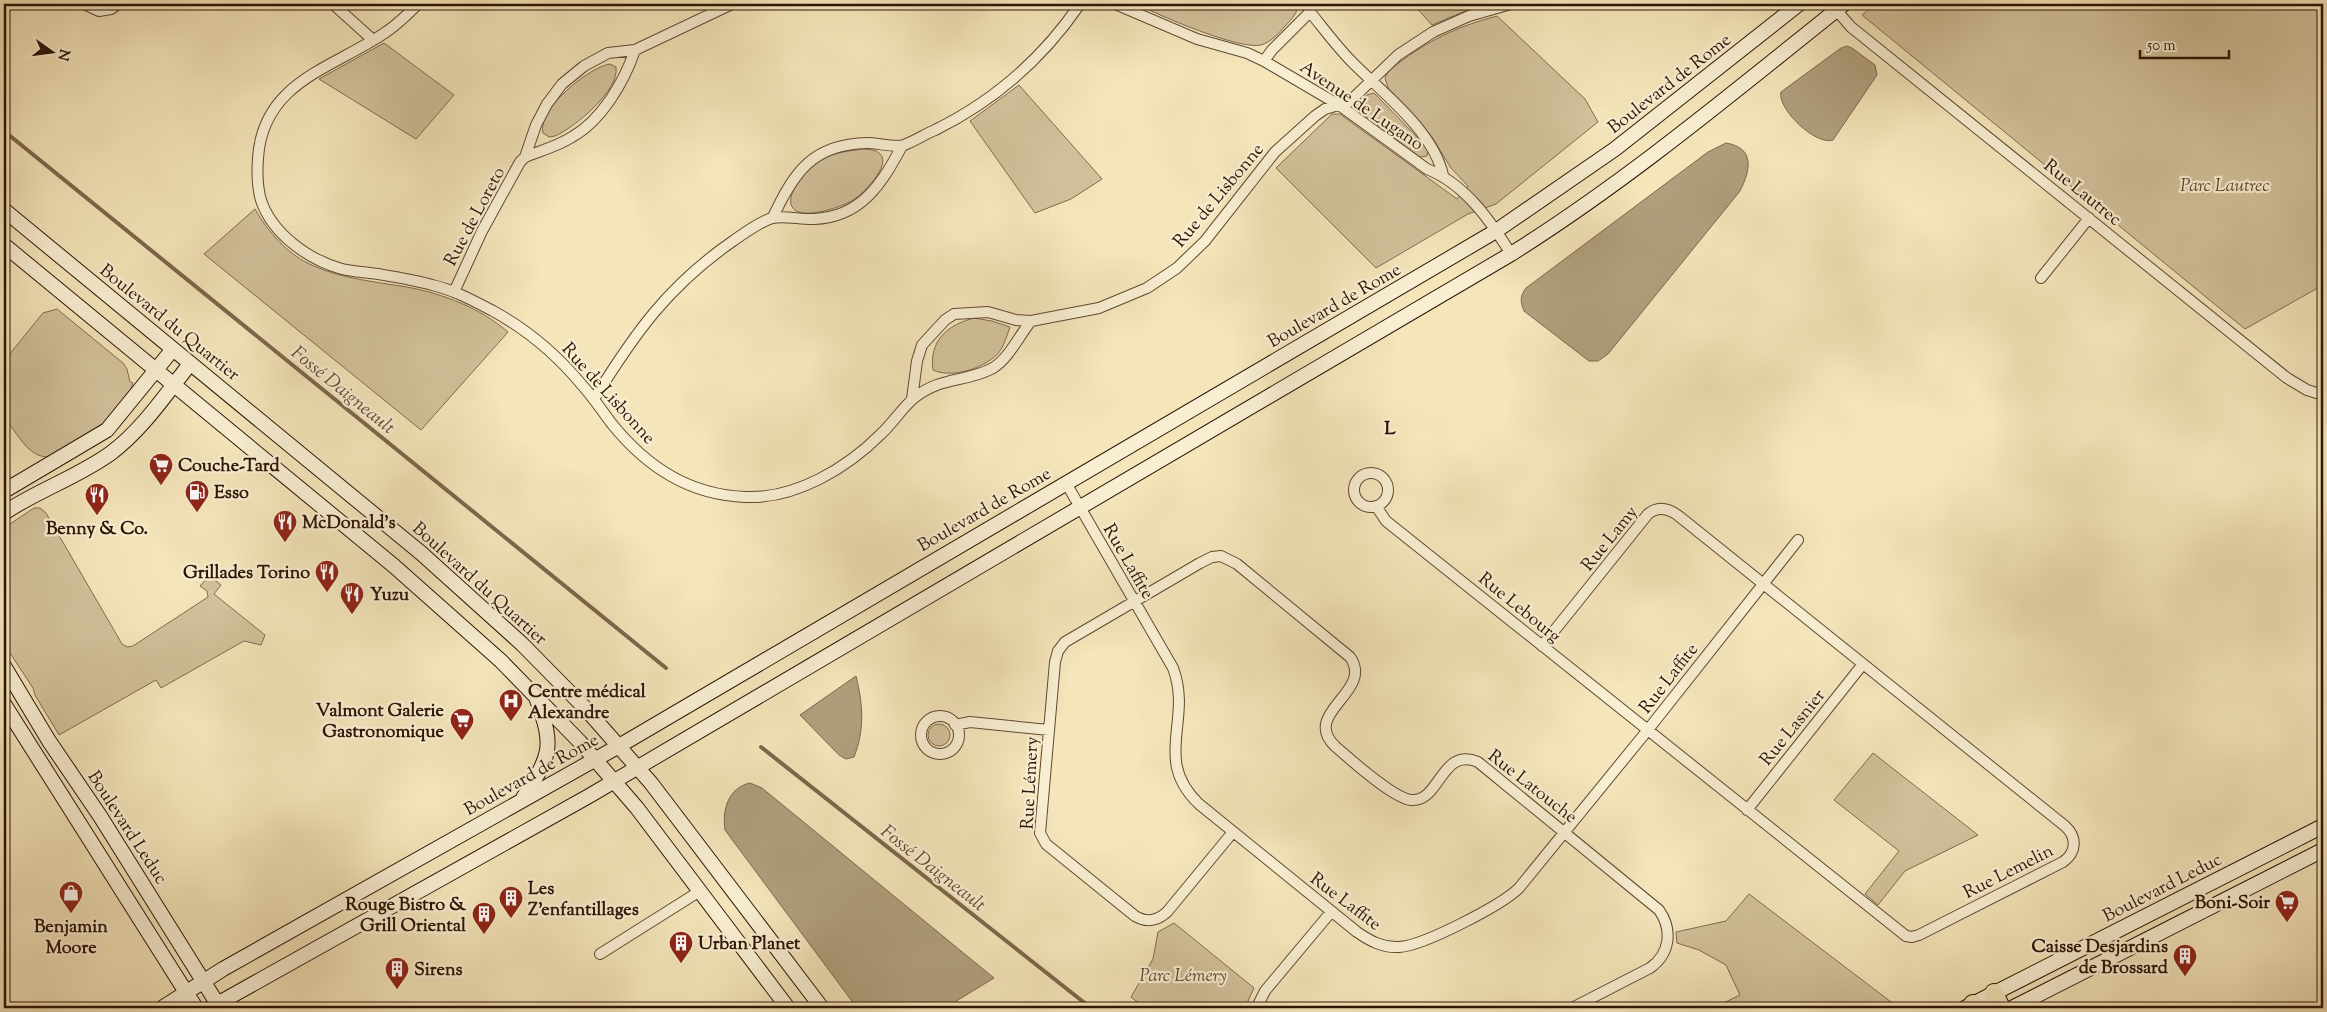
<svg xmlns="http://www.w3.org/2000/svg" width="2327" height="1012" font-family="'Sorts Mill Goudy',serif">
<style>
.green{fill:#d2c19b;stroke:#806a50}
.water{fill:#b09e7c;stroke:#7c674c}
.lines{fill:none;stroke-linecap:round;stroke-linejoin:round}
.stream{stroke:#7c674c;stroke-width:4}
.street-casing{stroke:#5f4832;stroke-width:12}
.secondary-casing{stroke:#2d1405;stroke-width:16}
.highway-casing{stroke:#2d1405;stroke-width:20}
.street{stroke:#f8eed2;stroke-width:10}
.secondary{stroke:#f8eed2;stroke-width:14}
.highway{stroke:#f4e5ba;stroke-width:18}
.labels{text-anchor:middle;stroke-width:4.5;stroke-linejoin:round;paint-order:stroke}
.street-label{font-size:18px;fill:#2d1405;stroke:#f8eed2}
.park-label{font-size:18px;font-style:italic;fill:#5f4832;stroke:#f8eed2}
.poi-label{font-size:18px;font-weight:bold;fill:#2d1405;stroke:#f8eed2;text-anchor:start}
.water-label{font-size:19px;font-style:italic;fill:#614b35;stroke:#f8eed2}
.neighbourhood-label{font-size:19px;font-weight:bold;fill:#2d1405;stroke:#f8eed2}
</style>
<rect width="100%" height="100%" fill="#f4e5ba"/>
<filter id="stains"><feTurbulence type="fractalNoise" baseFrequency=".004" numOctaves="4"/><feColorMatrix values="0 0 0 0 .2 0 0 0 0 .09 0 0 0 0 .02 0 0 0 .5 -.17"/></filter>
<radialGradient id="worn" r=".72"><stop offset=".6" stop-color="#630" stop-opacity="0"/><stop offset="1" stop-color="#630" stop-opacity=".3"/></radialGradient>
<!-- green -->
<path class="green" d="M1136,4H1298C1298,13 1291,20 1285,26C1278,34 1271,42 1261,45C1238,50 1159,15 1136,4Z
M1413,4H1480V5L1432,25Z
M1875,4H2323V285L2245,329L1862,15Z
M1497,16L1585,99L1598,122L1496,204L1468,214L1376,268L1276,168L1332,114H1340L1457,199L1468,186L1451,168L1432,137L1388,88L1385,78C1388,69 1397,65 1404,59C1433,38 1462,25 1497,16Z
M384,43L454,95L416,139L319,79Z
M610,64L616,67C620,90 574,128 555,136L549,137L543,133C537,109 589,67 610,64Z
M1019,85L1102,179L1071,199L1035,213L970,121Z
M1374,93L1428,148L1427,156L1420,157L1358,111V104L1367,95Z
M863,149C904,150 871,186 856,198C848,204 838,207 828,210C768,226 791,178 823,159C835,152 850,151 863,149Z
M255,209C268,232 289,256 314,266C343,279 377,282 407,287C444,294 480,308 508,332L421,430L204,254Z
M57,309L123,363L127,369L130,382L133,383C124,415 77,448 46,457C26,455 18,432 4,419V361L43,313Z
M974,318L992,321L1010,327C1006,338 1003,351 993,358C978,370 950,378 933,370C929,341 947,325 974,318Z
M34,508H40L46,513L122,644L127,647L133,646L208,597L207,591L200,586L207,578L211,577L221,585L214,594L265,635L261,645L244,641L161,688L156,680L59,735L35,695L33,688L4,644V528Z
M928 735a11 11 0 1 1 22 0a11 11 0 1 1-22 0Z
M1873,753L1978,835L1905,871L1878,905L1865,894L1899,851L1834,800Z
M1749,894L1899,1008H1713L1740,995L1726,965L1699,950L1677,943L1676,932L1726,921Z
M1174,923L1254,988L1248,1001V1008H1145L1131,997L1153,959L1158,932Z"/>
<!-- water -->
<path class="water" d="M1847,46L1852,48L1875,65L1877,75L1833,140C1816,146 1777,109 1781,92L1841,48Z
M1726,143C1756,148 1750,171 1740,191L1608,354L1598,361H1589L1524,311C1520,301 1520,296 1526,288L1708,152Z
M856,676C863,705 865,729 854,757L846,759L839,755L800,715Z
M750,783L762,788L994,978L945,1008H857L725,830C722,810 728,788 750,783Z"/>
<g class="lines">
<!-- stream -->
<path class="stream" d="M4,131L666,668
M761,747L1091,1008"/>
<defs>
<path id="street" d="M84,4L99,11L111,9L118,4
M333,4L373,40
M418,4C408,14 398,24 386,32C334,68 263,81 258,158C257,172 257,187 261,200C272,234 309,260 342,269C354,272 366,272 378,274C396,277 415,280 432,285C454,290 474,301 493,311C528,330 557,355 582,385C593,397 602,411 612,424C647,467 689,495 746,497C796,499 847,468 881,434C893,423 902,408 914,398C941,376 965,383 993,368C1009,358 1019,336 1031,321
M1115,4L1197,39L1247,53L1264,61L1339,105L1427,169C1465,184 1490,220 1511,254
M1308,4L1310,12C1324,29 1337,47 1353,63C1384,94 1433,131 1443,175
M1831,4L1851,27L2287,378L2307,390L2323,395
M1264,61L1272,50L1310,12
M525,157L536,125L547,104L562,84L584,66L608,53L635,50L732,4
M773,217C794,172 813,144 867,143C878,143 895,148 904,145C915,141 925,134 935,130C994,101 1043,58 1080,4
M2041,278L2089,218
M454,292L482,231L520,162L525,157C540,151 558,146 572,137C602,120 624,82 635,50
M594,399C635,333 668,286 733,241C743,234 762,220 773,218C783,215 803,220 814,219C862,217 882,183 902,146
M912,399L917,361L922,345L945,320L954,314L988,312L1016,320L1031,321L1099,308L1147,288L1177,268L1205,241L1275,152L1315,116L1325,109L1349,102L1398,55L1433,32L1469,16L1511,4
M1354 490a17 17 0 1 1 34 0a17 17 0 1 1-34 0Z
M1066,483L1173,668C1193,721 1152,759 1199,804L1357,932C1370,941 1383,948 1399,947C1423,946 1502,905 1519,888L1647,731L1798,540
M1376,506L1386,521L1906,936L1912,937L1919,935L2063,862C2077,852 2077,837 2065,826L1680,517C1670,509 1659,505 1648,514L1542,646
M921 735a19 19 0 1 1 38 0a19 19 0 1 1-38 0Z
M955,725L970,722L1049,730
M1747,810L1863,664
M1233,832L1167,912C1157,921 1147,923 1135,916L1046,844L1040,833L1055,662L1058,651L1065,642L1200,563L1212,557L1221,556L1237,564L1350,657C1375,692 1299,713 1336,747C1351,760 1393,798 1411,800C1440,803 1441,746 1478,762L1659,910C1673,930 1670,954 1650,968L1572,1008
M600,954L700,891
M1259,1008V1003L1265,991L1331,912"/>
<path id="secondary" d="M4,210L421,553L522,644L585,708L651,783L822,1008
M4,245L394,566L501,661L580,742L637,808L788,1008
M4,491L107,430L173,349
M4,513C38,490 78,477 111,453C142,430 166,394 190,364
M4,666L49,741L100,816L220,1008
M4,704L196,1008
M523,798C550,756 555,748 537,700
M162,1008L223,969L619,746L1496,231L1615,149L1799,4
M210,1008L589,796L1511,254C1629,180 1736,90 1844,4
M1965,1008L2323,826
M2012,1008L2323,850"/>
<path id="highway" d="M1994,993L2001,1008
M1973,1004L1976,1008"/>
</defs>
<!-- street casing -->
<use href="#street" class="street-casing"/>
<!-- secondary casing -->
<use href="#secondary" class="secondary-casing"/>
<!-- highway casing -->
<use href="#highway" class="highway-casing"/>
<!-- street -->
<use href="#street" class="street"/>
<!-- secondary -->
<use href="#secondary" class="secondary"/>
<!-- highway -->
<use href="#highway" class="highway"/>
</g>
<!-- icons -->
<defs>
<symbol id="supermarket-pin" viewBox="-11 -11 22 30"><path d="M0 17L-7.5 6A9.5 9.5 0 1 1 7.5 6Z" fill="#8f2418" stroke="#f8eed2"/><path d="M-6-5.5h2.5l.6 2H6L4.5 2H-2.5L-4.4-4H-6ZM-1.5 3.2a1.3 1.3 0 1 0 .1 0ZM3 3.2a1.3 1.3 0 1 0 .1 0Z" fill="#fff"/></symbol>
<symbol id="fuel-pin" viewBox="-11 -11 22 30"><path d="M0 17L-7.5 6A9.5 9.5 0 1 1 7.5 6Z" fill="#8f2418" stroke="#f8eed2"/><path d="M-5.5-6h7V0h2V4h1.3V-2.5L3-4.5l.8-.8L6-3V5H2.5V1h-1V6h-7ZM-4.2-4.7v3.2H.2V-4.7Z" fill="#fff"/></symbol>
<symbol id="restaurant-pin" viewBox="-11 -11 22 30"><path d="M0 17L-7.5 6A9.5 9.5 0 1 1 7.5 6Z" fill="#8f2418" stroke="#f8eed2"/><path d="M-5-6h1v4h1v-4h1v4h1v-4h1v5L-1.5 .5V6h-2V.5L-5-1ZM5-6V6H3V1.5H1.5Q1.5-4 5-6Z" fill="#fff"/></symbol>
<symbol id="hospital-pin" viewBox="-11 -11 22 30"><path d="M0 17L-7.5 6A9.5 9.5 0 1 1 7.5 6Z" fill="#8f2418" stroke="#f8eed2"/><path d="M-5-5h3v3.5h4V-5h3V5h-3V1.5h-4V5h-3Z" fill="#fff"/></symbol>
<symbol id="shop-pin" viewBox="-11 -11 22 30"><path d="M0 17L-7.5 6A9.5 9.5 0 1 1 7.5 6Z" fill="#8f2418" stroke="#f8eed2"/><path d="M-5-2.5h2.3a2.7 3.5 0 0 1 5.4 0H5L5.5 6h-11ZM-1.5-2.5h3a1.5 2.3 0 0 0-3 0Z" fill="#fff"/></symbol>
<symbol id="building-pin" viewBox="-11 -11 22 30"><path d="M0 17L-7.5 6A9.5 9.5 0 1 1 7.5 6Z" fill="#8f2418" stroke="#f8eed2"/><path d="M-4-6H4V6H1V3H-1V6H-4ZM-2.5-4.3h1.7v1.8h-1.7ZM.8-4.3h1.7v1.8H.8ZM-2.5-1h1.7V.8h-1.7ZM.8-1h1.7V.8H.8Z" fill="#fff"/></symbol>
</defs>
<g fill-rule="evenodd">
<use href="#supermarket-pin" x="147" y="451" width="28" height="38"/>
<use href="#fuel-pin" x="183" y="478" width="28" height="38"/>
<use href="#restaurant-pin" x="83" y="481" width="28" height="38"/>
<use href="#restaurant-pin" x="271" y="508" width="28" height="38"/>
<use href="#restaurant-pin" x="313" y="558" width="28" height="38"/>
<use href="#restaurant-pin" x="338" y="580" width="28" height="38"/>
<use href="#hospital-pin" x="497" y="687" width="28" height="38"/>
<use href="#supermarket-pin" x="448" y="706" width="28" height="38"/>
<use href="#shop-pin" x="57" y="879" width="28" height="38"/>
<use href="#building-pin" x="497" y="884" width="28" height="38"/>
<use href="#supermarket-pin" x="2273" y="888" width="28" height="38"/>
<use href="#building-pin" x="470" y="900" width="28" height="38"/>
<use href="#building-pin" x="667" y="929" width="28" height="38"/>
<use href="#building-pin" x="2171" y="942" width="28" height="38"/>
<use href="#building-pin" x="383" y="955" width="28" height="38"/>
</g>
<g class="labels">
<!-- street labels -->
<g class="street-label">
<text transform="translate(1669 83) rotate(-38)" y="6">Boulevard de Rome</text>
<text transform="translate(1362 105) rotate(34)" y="6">Avenue de Lugano</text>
<text transform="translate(2083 192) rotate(39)" y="6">Rue Lautrec</text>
<text transform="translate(1218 195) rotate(-50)" y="6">Rue de Lisbonne</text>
<text transform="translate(474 216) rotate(-62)" y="6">Rue de Loreto</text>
<text transform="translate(1334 305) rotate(-30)" y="6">Boulevard de Rome</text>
<text transform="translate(170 322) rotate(39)" y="6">Boulevard du Quartier</text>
<text transform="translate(609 393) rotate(48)" y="6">Rue de Lisbonne</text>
<text transform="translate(984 509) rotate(-30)" y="6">Boulevard de Rome</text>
<text transform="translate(1609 538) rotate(-51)" y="6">Rue Lamy</text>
<text transform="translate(1129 561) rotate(60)" y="6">Rue Laffite</text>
<text transform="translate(480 583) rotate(42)" y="6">Boulevard du Quartier</text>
<text transform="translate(1520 607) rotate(39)" y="6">Rue Lebourg</text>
<text transform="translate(1668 678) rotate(-52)" y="6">Rue Laffite</text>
<text transform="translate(1792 727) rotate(-51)" y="6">Rue Lasnier</text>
<text transform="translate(531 774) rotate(-29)" y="6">Boulevard de Rome</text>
<text transform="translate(1029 783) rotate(-87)" y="6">Rue Lémery</text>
<text transform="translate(1533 786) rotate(38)" y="6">Rue Latouche</text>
<text transform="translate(128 827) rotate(57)" y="6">Boulevard Leduc</text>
<text transform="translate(2008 871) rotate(-27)" y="6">Rue Lemelin</text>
<text transform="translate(2162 887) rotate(-27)" y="6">Boulevard Leduc</text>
<text transform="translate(1346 901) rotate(37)" y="6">Rue Laffite</text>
</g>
<!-- park labels -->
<g class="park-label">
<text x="2225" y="191">Parc Lautrec</text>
<text x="1183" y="981">Parc Lémery</text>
</g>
<!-- poi labels -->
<g class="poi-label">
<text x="178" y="471">Couche-Tard</text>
<text x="214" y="498">Esso</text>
<text x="302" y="528">McDonald's</text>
<text x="97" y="534" text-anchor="middle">Benny &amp; Co.</text>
<text x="310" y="578" text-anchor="end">Grillades Torino</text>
<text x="370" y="600">Yuzu</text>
<text x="528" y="697">Centre médical<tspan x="528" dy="21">Alexandre</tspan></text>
<text x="444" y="716" text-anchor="end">Valmont Galerie<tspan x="444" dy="21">Gastronomique</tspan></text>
<text x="528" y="894">Les<tspan x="528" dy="21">Z'enfantillages</tspan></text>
<text x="2270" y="908" text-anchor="end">Boni-Soir</text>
<text x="466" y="910" text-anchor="end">Rouge Bistro &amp;<tspan x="466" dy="21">Grill Oriental</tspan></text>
<text x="71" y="932" text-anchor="middle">Benjamin<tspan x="71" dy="21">Moore</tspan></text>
<text x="698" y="949">Urban Planet</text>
<text x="2168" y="952" text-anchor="end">Caisse Desjardins<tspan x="2168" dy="21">de Brossard</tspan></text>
<text x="414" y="975">Sirens</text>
</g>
<!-- water labels -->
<g class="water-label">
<text transform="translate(344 389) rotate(39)" y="7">Fossé Daigneault</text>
<text transform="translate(934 867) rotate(38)" y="7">Fossé Daigneault</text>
</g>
<!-- neighbourhood labels -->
<g class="neighbourhood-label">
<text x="1390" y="434">L</text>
</g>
</g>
<!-- margin -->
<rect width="2327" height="1012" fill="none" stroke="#f4e5ba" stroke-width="20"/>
<rect x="5" y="5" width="2317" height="1002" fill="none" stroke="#2d1405" stroke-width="2.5"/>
<rect x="10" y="10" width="2307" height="992" fill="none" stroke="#2d1405"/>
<!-- north arrow -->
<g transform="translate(52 52) rotate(104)" stroke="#f8eed2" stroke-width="4" paint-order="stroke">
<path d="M0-4L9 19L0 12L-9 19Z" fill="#2d1405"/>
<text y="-8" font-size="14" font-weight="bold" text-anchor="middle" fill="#2d1405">N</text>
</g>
<!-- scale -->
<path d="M2140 50v8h89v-8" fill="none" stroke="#2d1405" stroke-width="2.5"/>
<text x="2147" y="50" font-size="15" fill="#2d1405" stroke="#f8eed2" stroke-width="4" paint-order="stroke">50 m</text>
<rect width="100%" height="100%" filter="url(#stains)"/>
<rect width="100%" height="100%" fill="url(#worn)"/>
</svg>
